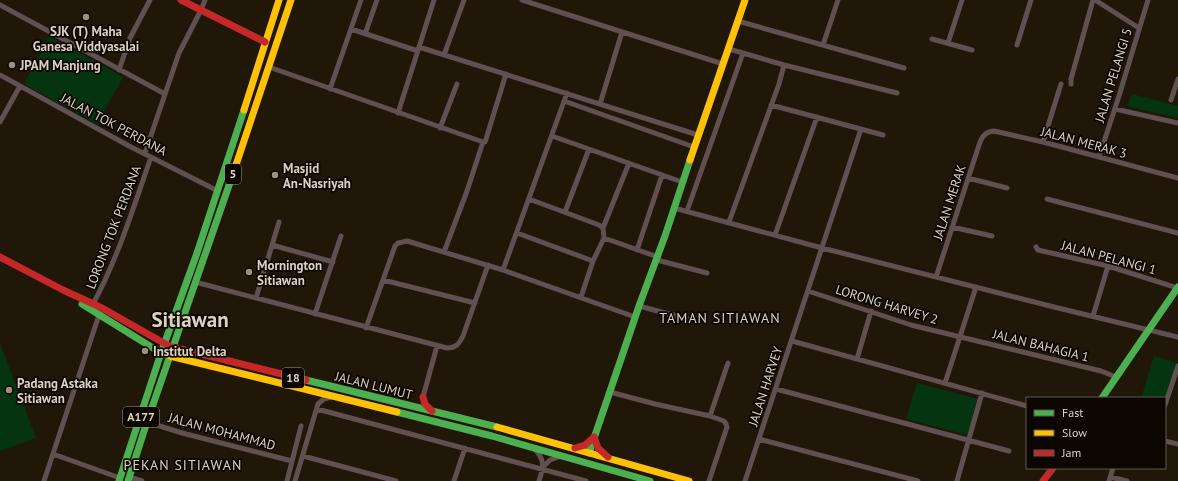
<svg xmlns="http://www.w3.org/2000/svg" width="1178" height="481" font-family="'PT Sans',sans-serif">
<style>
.green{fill:#053410}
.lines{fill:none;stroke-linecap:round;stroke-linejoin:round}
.street{stroke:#615051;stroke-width:5}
.fast{stroke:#4caf50;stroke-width:7}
.slow{stroke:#ffc107;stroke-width:7}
.jam{stroke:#c62828;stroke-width:7}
.poi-dot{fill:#9b9181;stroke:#0c0600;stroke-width:1.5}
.labels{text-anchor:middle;stroke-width:3.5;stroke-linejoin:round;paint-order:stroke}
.shield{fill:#0c0600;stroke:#9e9588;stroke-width:1}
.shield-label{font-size:12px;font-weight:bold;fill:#ddd2c2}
.poi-label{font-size:13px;font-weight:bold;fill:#ddd2c2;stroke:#0c0600;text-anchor:start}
.street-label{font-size:13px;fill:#ddd2c2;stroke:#0c0600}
.neighbourhood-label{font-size:14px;letter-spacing:1px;fill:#ddd2c2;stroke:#0c0600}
.town-label{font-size:21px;font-weight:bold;fill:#ddd2c2;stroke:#0c0600}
</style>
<rect width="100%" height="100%" fill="#201709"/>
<!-- green -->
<path class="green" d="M49,36L123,77L97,124L24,84Z
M1132,94L1178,106V118L1127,106Z
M0,343L36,438L0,451Z
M1154,356L1178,363V373L1165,412V398H1141Z
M917,383L982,400L971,436L906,419Z"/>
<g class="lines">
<!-- street -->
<path class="street" d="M522,0L723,64
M1095,0L1139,28
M0,5L165,94
M738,21L904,68
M351,29L418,51
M365,34L377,0
M932,39L972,50
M948,43L962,0
M823,45L838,0
M1017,45L1031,0
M419,47L698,135
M729,49L784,65L897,93
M444,55L464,0
M269,67L483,142
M119,70L130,38L150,0
M0,75L129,146L218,191
M1071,84V79L1093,0
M330,89L361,0
M1171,100L1178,79
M564,101L694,147
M600,104L622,32
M771,105L883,135
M1115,109L1178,123
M398,113L434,0
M0,122L20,86
M440,128L457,84
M552,136L682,182
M1043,142L1061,84
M145,153L179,53L201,10L205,0
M1099,157L1119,96L1148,0
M968,178L1007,188
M529,199L599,225L603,228
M1047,199L1178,233
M674,208L822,248L1054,307L1178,337
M687,211L743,53
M565,212L589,149
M729,222L779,84L784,65
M952,227L992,236
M517,233L593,261
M775,235L817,117
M604,238L658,257
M272,245L333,262
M1036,247L1038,250L1108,266L1178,288
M637,250L662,175
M444,252L467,191L483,142H485L486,139L506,74
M657,260L707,273
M503,270L567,93
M936,277L980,142C983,135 986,132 994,131L1043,142L1178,178
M383,280L475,303
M195,282L447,348C456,348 459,344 463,336L488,265
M808,291L911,325L1101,371L1116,377
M581,297L593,261L604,238L603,228L629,163
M256,298L279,222
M93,304C118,258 134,206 151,157
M639,306L688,319
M315,314L341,236
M1093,316L1108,266
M366,328L395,246L398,243L407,241L503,270L635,317
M792,341L1027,406
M857,359L871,311
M945,383L976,287
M776,389L1009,451
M610,392L655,404L710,416L724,421L726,424L727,427L709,481
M423,397L437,346
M1165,405L1178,366
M317,409L586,481
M710,416L728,363
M147,422L182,433L292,461
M759,439L918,481
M1165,441L1178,444
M534,448C545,460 544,466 539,481
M53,454L120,478
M303,456L396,481
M543,467L550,460L561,456
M129,477L142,481
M1110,477L1127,481
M44,481L99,315
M287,481L301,426
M295,481L318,404L324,399L331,397
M454,481L465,448
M745,481L861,129
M957,481L982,393
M1109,481L1113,468"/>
<!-- fast -->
<path class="fast" d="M82,304L161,353L167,355
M306,380L497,427
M1102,398L1178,287
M397,412L492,436L650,481
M589,453L639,306L665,236L690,160
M119,481L161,353L197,253L244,110
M128,481L147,422L235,168"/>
<!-- slow -->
<path class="slow" d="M244,110L279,0
M690,160L745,0
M235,168L291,0
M170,356L397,412
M497,427L689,481"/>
<!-- jam -->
<path class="jam" d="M181,0L265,42
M0,257L63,290L102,308L169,346
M173,347L306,380
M423,397L425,404L432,411
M575,448L585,445L594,437L598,448L608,457
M1043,481L1053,468"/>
</g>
<!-- markers -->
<g class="poi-dot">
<circle cx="86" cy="17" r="4"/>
<circle cx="12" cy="65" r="4"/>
<circle cx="275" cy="175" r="4"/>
<circle cx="249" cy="272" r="4"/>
<circle cx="145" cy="351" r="4"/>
<circle cx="9" cy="390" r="4"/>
</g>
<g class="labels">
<!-- shield labels -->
<g class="shield">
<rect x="225" y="164" width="16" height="20" rx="3"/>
<rect x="282" y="368" width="22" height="20" rx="3"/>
<rect x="123" y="407" width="36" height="20" rx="3"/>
</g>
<g class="shield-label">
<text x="233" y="178">5</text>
<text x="293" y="382">18</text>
<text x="141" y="421">A177</text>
</g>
<!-- poi labels -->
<g class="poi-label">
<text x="86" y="36" text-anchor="middle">SJK (T) Maha<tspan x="86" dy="15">Ganesa Viddyasalai</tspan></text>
<text x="20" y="70">JPAM Manjung</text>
<text x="283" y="173">Masjid<tspan x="283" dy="15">An-Nasriyah</tspan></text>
<text x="257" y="270">Mornington<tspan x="257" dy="15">Sitiawan</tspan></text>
<text x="153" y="356">Institut Delta</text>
<text x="17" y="388">Padang Astaka<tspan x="17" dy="15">Sitiawan</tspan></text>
</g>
<!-- street labels -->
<g class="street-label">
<text transform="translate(1113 75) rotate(-73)" y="5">JALAN PELANGI 5</text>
<text transform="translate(114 124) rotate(28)" y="5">JALAN TOK PERDANA</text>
<text transform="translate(1084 142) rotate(15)" y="5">JALAN MERAK 3</text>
<text transform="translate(949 202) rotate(-72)" y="5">JALAN MERAK</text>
<text transform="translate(113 227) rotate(-69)" y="5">LORONG TOK PERDANA</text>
<text transform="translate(1109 257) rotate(15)" y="5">JALAN PELANGI 1</text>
<text transform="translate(887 304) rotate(17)" y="5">LORONG HARVEY 2</text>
<text transform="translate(1041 345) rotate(14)" y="5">JALAN BAHAGIA 1</text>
<text transform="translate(374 385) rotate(14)" y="5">JALAN LUMUT</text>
<text transform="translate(765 386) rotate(-72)" y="5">JALAN HARVEY</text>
<text transform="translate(222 431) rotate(15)" y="5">JALAN MOHAMMAD</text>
</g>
<!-- neighbourhood labels -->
<g class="neighbourhood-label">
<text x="720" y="323">TAMAN SITIAWAN</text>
<text x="183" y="470">PEKAN SITIAWAN</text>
</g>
<!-- town labels -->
<g class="town-label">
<text x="190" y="327">Sitiawan</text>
</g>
</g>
<!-- legend -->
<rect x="1026" y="397" width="140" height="72" fill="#0c0600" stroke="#60584e"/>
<rect x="1034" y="410" width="20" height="6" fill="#4caf50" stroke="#60584e"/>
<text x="1062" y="417" font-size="12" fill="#ddd2c2">Fast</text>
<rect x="1034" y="430" width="20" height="6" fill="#ffc107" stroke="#60584e"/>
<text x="1062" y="437" font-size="12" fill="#ddd2c2">Slow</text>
<rect x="1034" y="450" width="20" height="6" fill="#c62828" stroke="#60584e"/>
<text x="1062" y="457" font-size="12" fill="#ddd2c2">Jam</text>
</svg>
